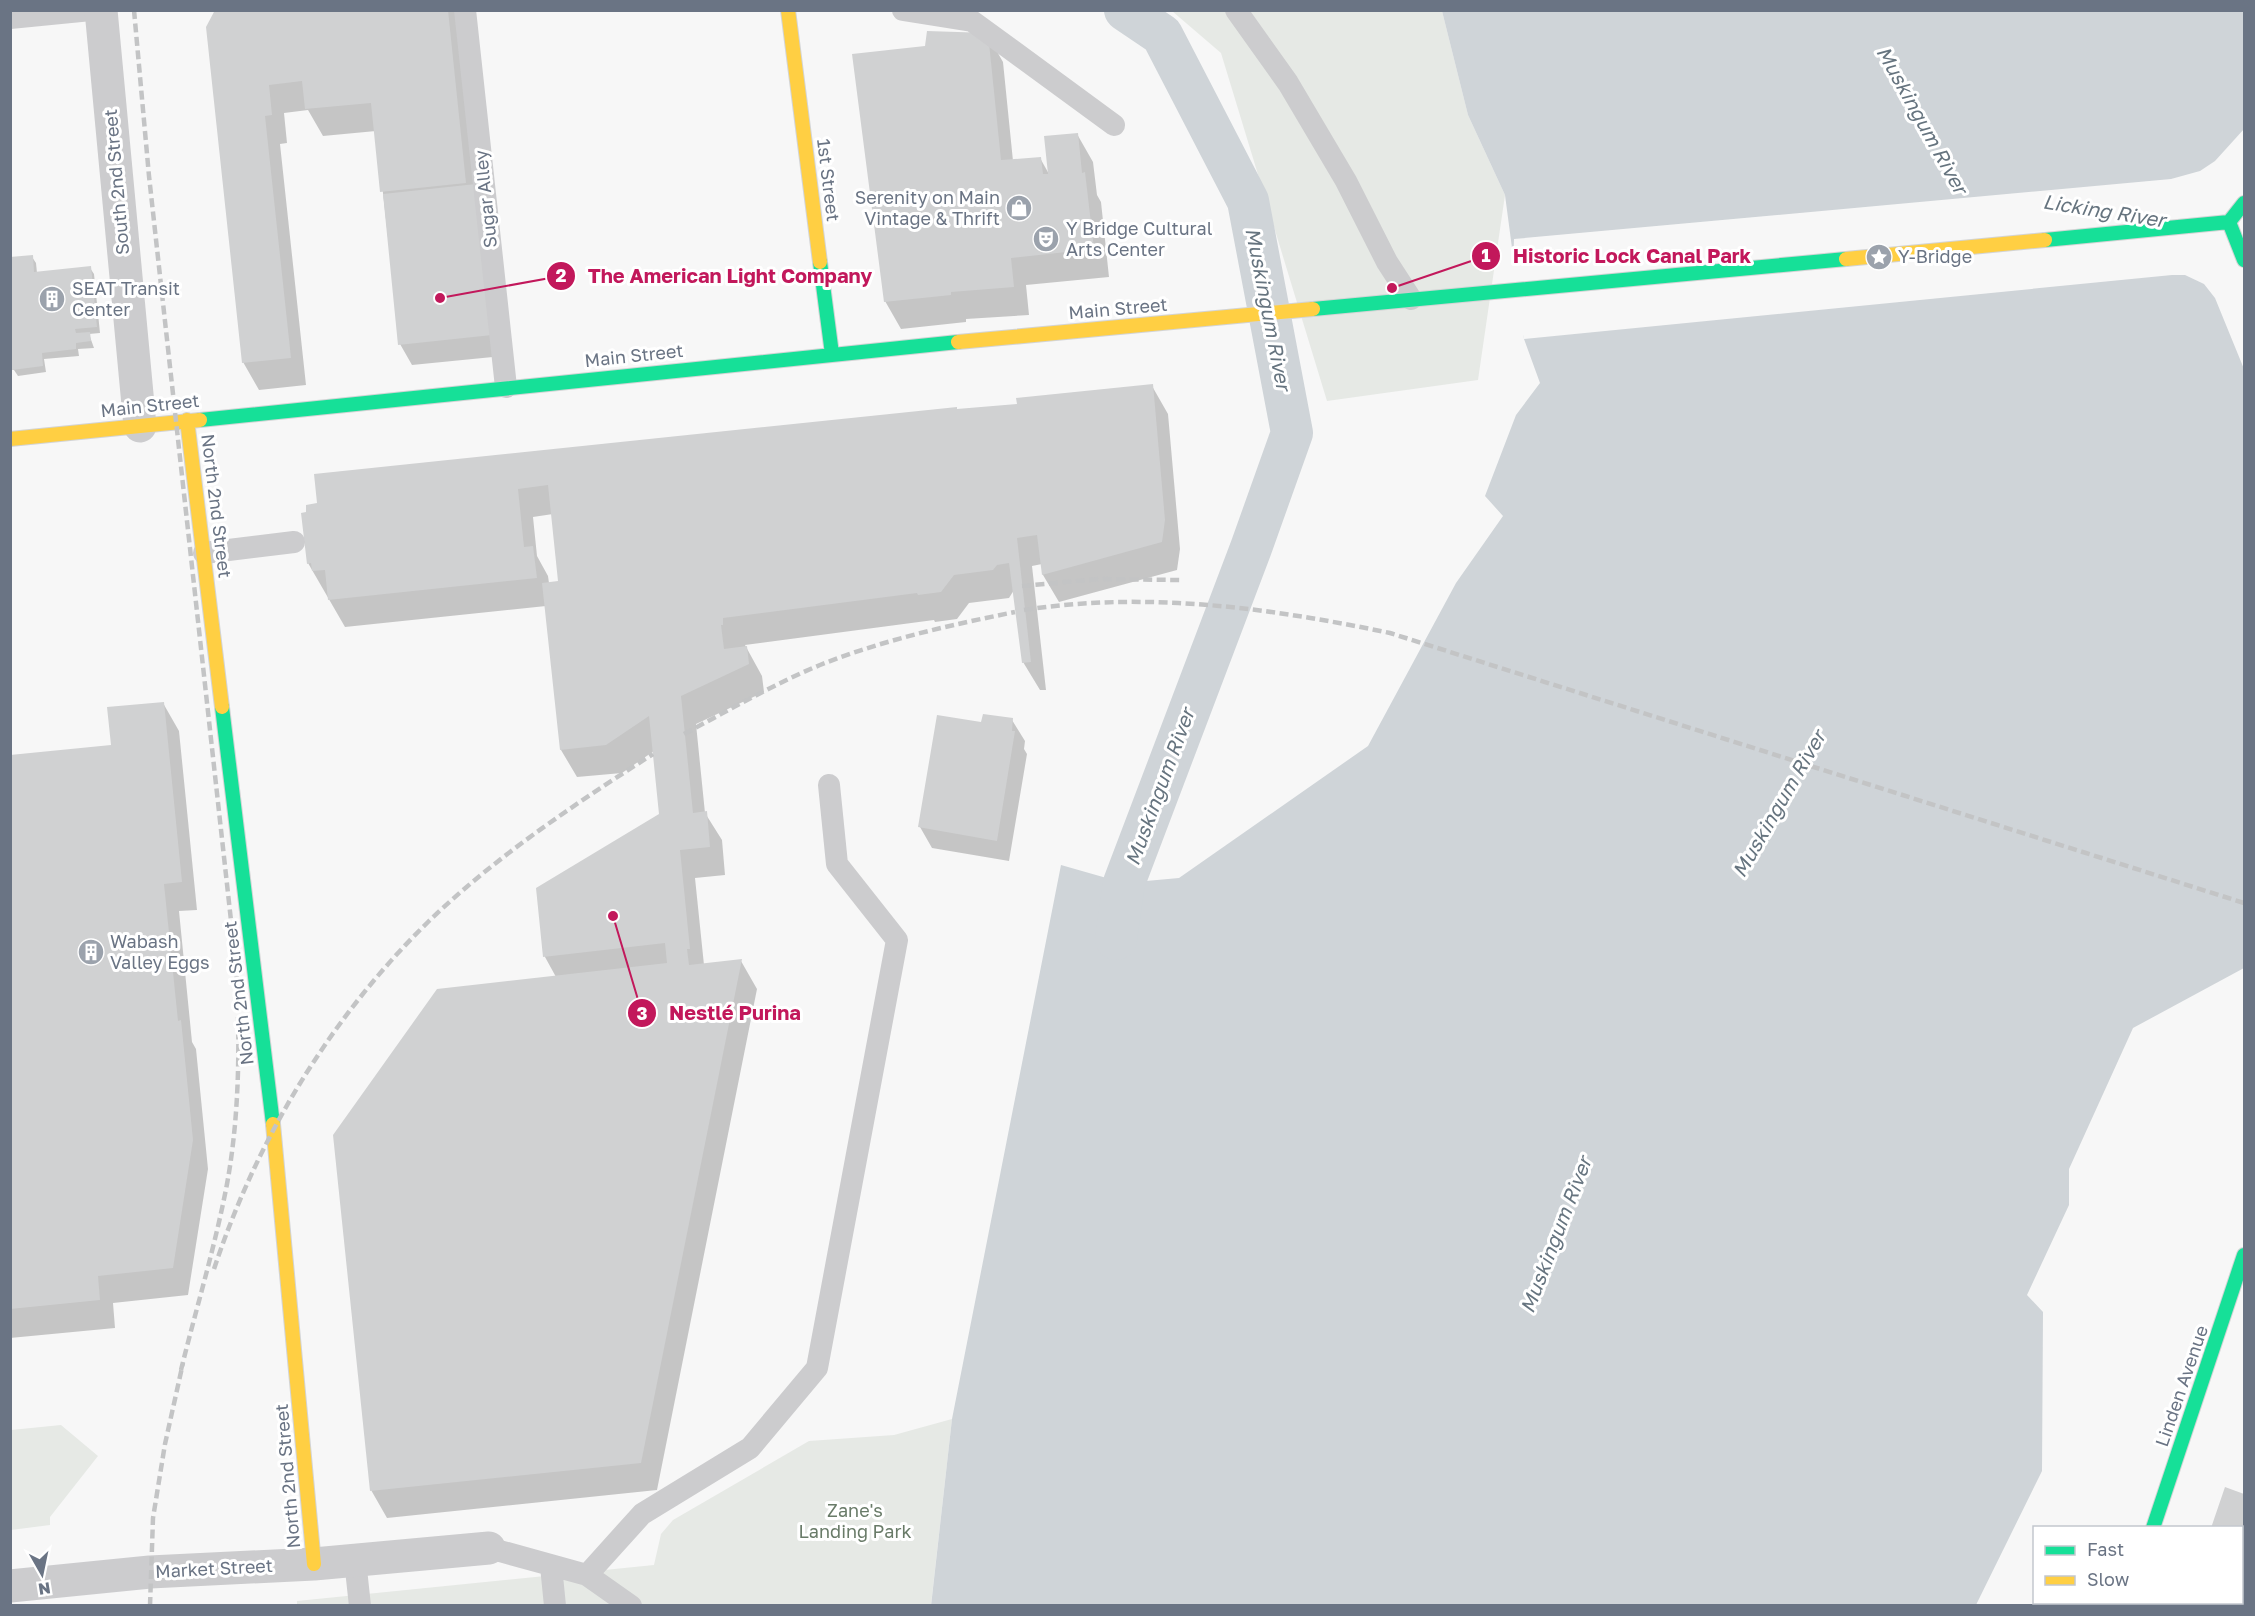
<svg xmlns="http://www.w3.org/2000/svg" width="2255" height="1616" font-family="'Golos Text',sans-serif">
<style>
.green{fill:#e6e9e5}
.water{fill:#cfd4d8}
.pier{fill:#f7f7f7}
.shadow{fill:#0003;fill-rule:evenodd}
.lines{fill:none;stroke-linecap:round;stroke-linejoin:round}
.canal{stroke:#cfd4d8;stroke-width:42}
.building{fill:#d0d1d2}
.fast-casing{stroke:#d3d4d5;stroke-width:16}
.slow-casing{stroke:#d3d4d5;stroke-width:16}
.lane{stroke:#ccccce;stroke-width:22}
.street{stroke:#ccccce;stroke-width:33}
.fast{stroke:#16e098;stroke-width:14}
.slow{stroke:#ffcf43;stroke-width:14}
.rail{stroke:#c3c4c5;stroke-width:4.5;stroke-dasharray:9 4.5;stroke-linecap:butt}
.labels{text-anchor:middle;stroke-width:6;stroke-linejoin:round;paint-order:stroke}
.street-label{font-size:18px;fill:#6a7484;stroke:#fff}
.poi-label{font-size:18px;fill:#6a7484;stroke:#fff;text-anchor:start}
.park-label{font-size:18px;fill:#697b68;stroke:#fff}
.water-label{font-size:20px;font-style:italic;fill:#66747f;stroke:#fff}
.leader{fill:none;stroke:#c2185b;stroke-width:2}
.callout-dot{fill:#c2185b;stroke:#fff;stroke-width:2}
.mark-label{font-size:18px;text-anchor:middle;font-weight:bold;fill:#fff}
.callout-label{font-size:20px;text-anchor:middle;font-weight:bold;fill:#c2185b;stroke:#fff;stroke-width:6;stroke-linejoin:round;paint-order:stroke}
</style>
<rect width="100%" height="100%" fill="#f7f7f7"/>
<!-- green -->
<path class="green" d="M1172,11H1442L1468,115L1505,195L1478,380L1327,401L1221,53Z
M952,1419L931,1605L297,1606V1601L654,1565L661,1534L673,1520L809,1441L894,1435Z
M61,1425L98,1456L50,1517V1525L11,1530V1430Z"/>
<!-- water -->
<path class="water" d="M1442,11H2244V968L2133,1028L2069,1169V1205L2027,1295L2043,1312L2042,1471L1976,1605L931,1606L952,1419L1061,865L1124,883L1179,878L1368,746L1456,583L1503,516L1485,496L1516,415L1540,383L1524,339L1505,195L1468,115Z"/>
<!-- pier -->
<path class="pier" d="M2244,129V369L2215,298L2204,284L2185,275H2172L1524,339L1518,313L1513,272L1514,239L2171,179L2200,171L2215,161Z"/>
<!-- shadow -->
<path class="shadow" d="M217,10H461L503,356L412,365L400,344L376,131L323,136L308,110L284,113L287,143L280,144L306,385L259,390L243,362Z
M987,34L1003,62L1013,161L1040,158L1049,174L1077,134L1093,162L1097,195L1101,202L1109,277L1026,285L1029,315L966,319V322L901,329L885,301L926,47Z
M32,257L36,263L37,273L90,268L94,274L100,333L89,334L94,348L78,349L79,356L44,359L46,372L18,376L14,370H10V259Z
M1152,386L1168,414L1180,549L1177,570L1059,602L1043,575L1042,564L1032,566L1046,690H1040L1023,662L1014,590L1009,598L969,603L957,619L935,622L934,620L745,645L762,676L764,692L696,724L705,813L722,840L725,875L695,878L704,965L741,961L757,989L657,1490L387,1518L371,1490L556,977L545,957L537,889L661,815L654,751L622,773L577,777L561,750L546,606L345,627L308,563L303,514L957,411L1018,405ZM553,514L560,582L549,583L548,576L537,556L533,517Z
M163,703L179,731L197,910L179,911L192,1042L196,1049L208,1169L188,1295L113,1303L115,1328L10,1338V756L113,746Z
M1012,720L1025,741L1024,749L1027,754L1009,861L932,848L920,827L983,724Z
M2226,1489L2244,1495V1598L2242,1597V1528Z"/>
<g class="lines">
<!-- canal -->
<path class="canal" d="M1116,939L1124,883L1251,548L1292,433L1248,201L1162,35L1125,10"/>
</g>
<!-- building -->
<path class="building" d="M215,10H448L466,183L380,192L371,103L305,109L302,81L269,85L272,115L265,116L291,358L242,363L206,27Z
M927,31L988,33L1001,160L1041,157L1043,174H1048L1044,136L1078,133L1082,173L1085,172L1094,249L1011,258L1014,287L951,292V295L884,302L852,54L925,46Z
M476,184L492,335L398,345L383,194Z
M33,255L34,272L91,266L97,327L75,329L76,333L90,332L91,341L76,343V349L42,353L43,366L12,370L10,363V257Z
M1153,384L1165,520L1162,542L1042,575L1037,535L1017,538L1031,662L1022,663L1009,563L997,565L993,570L954,575L941,592L918,595L917,593L723,618V625H721L724,649L747,646L749,664L681,696L693,813L707,811L710,847L680,850L690,949H687L689,965L742,959L641,1463L370,1491L333,1135L437,989L667,963L665,943L543,957L536,888L659,814L649,716L606,745L560,750L542,583L558,581L548,485L518,489L524,547L533,546L537,578L328,600L325,570L312,571L311,563L307,564L301,513L306,512V505L317,503L314,474L957,407V409L1017,404L1016,398Z
M164,702L182,882L164,884L178,1021L181,1020L193,1140L173,1268L98,1276L100,1300L10,1309V755L111,745L107,707Z
M983,714L1013,718L1012,731H1015L997,841L918,827L937,715L981,722Z
M2225,1487L2244,1494V1593L2242,1592V1528H2211Z"/>
<g class="lines">
<defs>
<path id="fast" d="M2229,222L2244,260
M2045,240L2229,222L2244,203
M820,262L832,354
M1313,309L1846,259
M200,420L958,342
M222,707L273,1124
M2153,1528L2244,1255
M2127,1606L2128,1602"/>
<path id="slow" d="M788,10L820,262
M1846,259L2045,240
M958,342L1313,309
M187,420L222,707
M10,439L200,420
M273,1124L314,1564"/>
</defs>
<!-- fast casing -->
<use href="#fast" class="fast-casing"/>
<!-- slow casing -->
<use href="#slow" class="slow-casing"/>
<!-- lane -->
<path class="lane" d="M465,10L506,387
M903,10L972,21L1114,125
M1236,10L1288,83L1346,181L1387,262L1411,299
M10,18L91,10
M204,553L294,542
M489,1548L587,1575L631,1606
M355,1560L360,1606
M551,1566L555,1606
M587,1575L642,1514L750,1448L817,1368L897,940L837,864L829,785"/>
<!-- street -->
<path class="street" d="M101,10L140,426
M10,1586L150,1572L314,1564L489,1548"/>
<!-- fast -->
<use href="#fast" class="fast"/>
<!-- slow -->
<use href="#slow" class="slow"/>
<!-- rail -->
<path class="rail" d="M134,10L149,176L236,966C240,1038 240,1113 227,1184C215,1247 196,1309 181,1370
M1022,586L1099,579L1180,580
M1024,610C1147,591 1270,608 1390,633L2244,903
M684,734C729,710 774,684 820,665C883,640 950,625 1015,612
M214,1269C257,1139 330,1018 428,922C495,857 575,804 653,754
M150,1606L153,1518L165,1444L183,1363"/>
</g>
<!-- icons -->
<defs>
<symbol id="shop-disc" viewBox="-11 -11 22 22"><circle r="9.5" fill="#9ba2ac" stroke="#fff"/><path d="M-5-2.5h2.3a2.7 3.5 0 0 1 5.4 0H5L5.5 6h-11ZM-1.5-2.5h3a1.5 2.3 0 0 0-3 0Z" fill="#fff"/></symbol>
<symbol id="theatre-disc" viewBox="-11 -11 22 22"><circle r="9.5" fill="#9ba2ac" stroke="#fff"/><path d="M-5-5.5Q0-4 5-5.5V0Q5 5 0 6Q-5 5-5 0ZM-3.3-2.5H-1v1.5H-3.3ZM1-2.5H3.3v1.5H1ZM-2.8 1Q0 5.5 2.8 1Z" fill="#fff"/></symbol>
<symbol id="sight-disc" viewBox="-11 -11 22 22"><circle r="9.5" fill="#9ba2ac" stroke="#fff"/><path d="M0-6L1.8-2.2L6-1.7L2.9 1.2L3.7 5.4L0 3.3L-3.7 5.4L-2.9 1.2L-6-1.7L-1.8-2.2Z" fill="#fff"/></symbol>
<symbol id="building-disc" viewBox="-11 -11 22 22"><circle r="9.5" fill="#9ba2ac" stroke="#fff"/><path d="M-4-6H4V6H1V3H-1V6H-4ZM-2.5-4.3h1.7v1.8h-1.7ZM.8-4.3h1.7v1.8H.8ZM-2.5-1h1.7V.8h-1.7ZM.8-1h1.7V.8H.8Z" fill="#fff"/></symbol>
</defs>
<g fill-rule="evenodd">
<use href="#shop-disc" x="1004" y="193" width="30" height="30"/>
<use href="#theatre-disc" x="1031" y="224" width="30" height="30"/>
<use href="#sight-disc" x="1864" y="242" width="30" height="30"/>
<use href="#building-disc" x="37" y="284" width="30" height="30"/>
<use href="#building-disc" x="76" y="937" width="30" height="30"/>
</g>
<g class="labels">
<!-- street labels -->
<g class="street-label">
<text transform="translate(828 180) rotate(83)" y="6">1st Street</text>
<text transform="translate(117 182) rotate(-95)" y="6">South 2nd Street</text>
<text transform="translate(486 199) rotate(-96)" y="6">Sugar Alley</text>
<text transform="translate(1118 309) rotate(-5)" y="6">Main Street</text>
<text transform="translate(634 356) rotate(-6)" y="6">Main Street</text>
<text transform="translate(150 406) rotate(-6)" y="6">Main Street</text>
<text transform="translate(216 506) rotate(83)" y="6">North 2nd Street</text>
<text transform="translate(239 993) rotate(-97)" y="6">North 2nd Street</text>
<text transform="translate(2182 1386) rotate(-71)" y="6">Linden Avenue</text>
<text transform="translate(288 1476) rotate(-95)" y="6">North 2nd Street</text>
<text transform="translate(214 1569) rotate(-3)" y="6">Market Street</text>
</g>
<!-- poi labels -->
<g class="poi-label">
<text x="1000" y="204" text-anchor="end">Serenity on Main<tspan x="1000" dy="21">Vintage &amp; Thrift</tspan></text>
<text x="1066" y="235">Y Bridge Cultural<tspan x="1066" dy="21">Arts Center</tspan></text>
<text x="1898" y="263">Y-Bridge</text>
<text x="72" y="295">SEAT Transit<tspan x="72" dy="21">Center</tspan></text>
<text x="110" y="948">Wabash<tspan x="110" dy="21">Valley Eggs</tspan></text>
</g>
<!-- park labels -->
<g class="park-label">
<text x="855" y="1517">Zane's<tspan x="855" dy="21">Landing Park</tspan></text>
</g>
<!-- water labels -->
<g class="water-label">
<text transform="translate(1922 120) rotate(61)" y="7">Muskingum River</text>
<text transform="translate(2104 211) rotate(9)" y="7">Licking River</text>
<text transform="translate(1268 309) rotate(79)" y="7">Muskingum River</text>
<text transform="translate(1160 787) rotate(-70)" y="7">Muskingum River</text>
<text transform="translate(1779 804) rotate(-60)" y="7">Muskingum River</text>
<text transform="translate(1556 1235) rotate(-69)" y="7">Muskingum River</text>
</g>
</g>
<!-- callouts -->
<path class="leader" d="M1392 288L1486 256M440 298L561 276M613 916L642 1013"/>
<g class="callout-dot">
<circle cx="1392" cy="288" r="6"/>
<circle cx="440" cy="298" r="6"/>
<circle cx="613" cy="916" r="6"/>
<circle cx="1486" cy="256" r="15"/>
<circle cx="561" cy="276" r="15"/>
<circle cx="642" cy="1013" r="15"/>
</g>
<g class="mark-label">
<text x="1486" y="262">1</text>
<text x="561" y="282">2</text>
<text x="642" y="1020">3</text>
</g>
<g class="callout-label">
<text x="1632" y="263">Historic Lock Canal Park</text>
<text x="730" y="283">The American Light Company</text>
<text x="735" y="1020">Nestlé Purina</text>
</g>
<!-- border -->
<rect width="2255" height="1616" fill="none" stroke="#6a7484" stroke-width="24"/>
<!-- legend -->
<rect x="2033" y="1526" width="210" height="78" fill="#ffffff" stroke="#c3c7ce" stroke-width="1.5"/>
<rect x="2045" y="1546" width="30" height="9" fill="#16e098" stroke="#c3c7ce" stroke-width="1.5"/>
<text x="2087" y="1556" font-size="18" fill="#6a7484">Fast</text>
<rect x="2045" y="1576" width="30" height="9" fill="#ffcf43" stroke="#c3c7ce" stroke-width="1.5"/>
<text x="2087" y="1586" font-size="18" fill="#6a7484">Slow</text>
<!-- north arrow -->
<g transform="translate(42 1574) rotate(171)" stroke="#ffffff" stroke-width="4.5" paint-order="stroke">
<path d="M0-4.5L10 22L0 15L-10 22Z" fill="#6a7484"/>
<text y="-9" font-size="16" font-weight="bold" text-anchor="middle" fill="#6a7484">N</text>
</g>
</svg>
